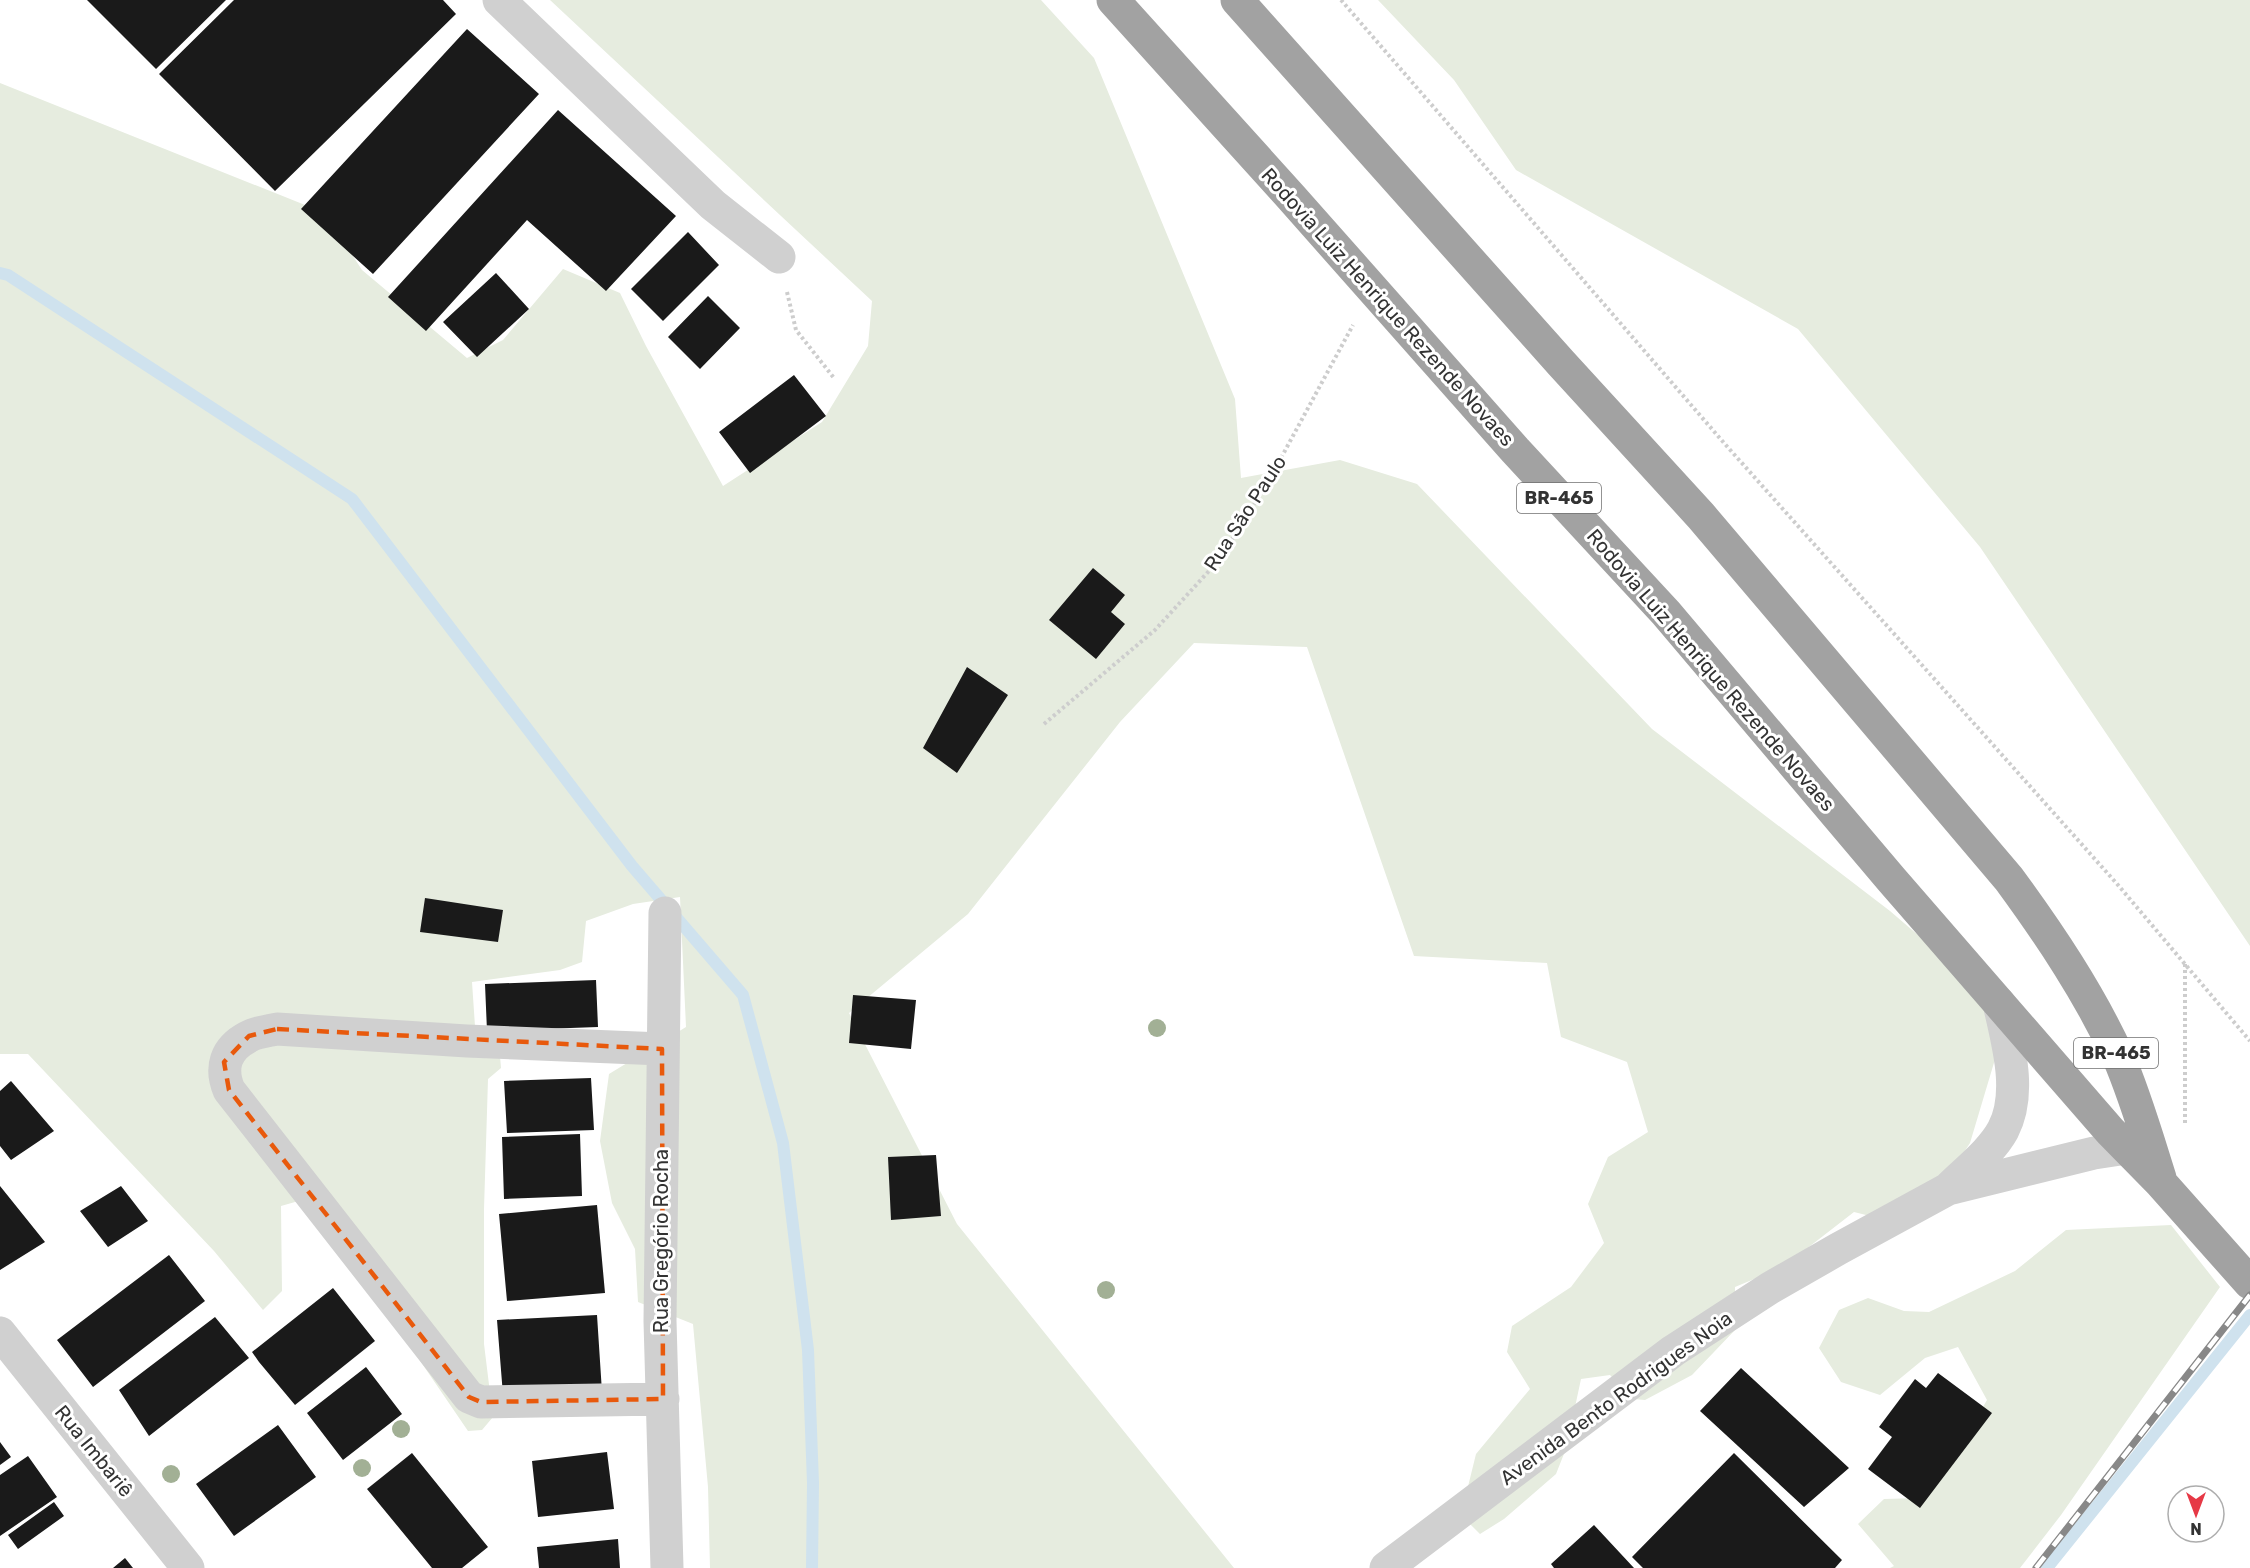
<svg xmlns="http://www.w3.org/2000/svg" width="2250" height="1568" font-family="Rubik,sans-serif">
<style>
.green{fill:#e6ecdf}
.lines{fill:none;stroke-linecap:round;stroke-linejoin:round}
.stream{stroke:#cfe2ee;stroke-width:12}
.building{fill:#1a1a1a}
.path{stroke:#cdcdcd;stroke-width:4;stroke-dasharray:3 3;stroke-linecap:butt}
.minor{stroke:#d0d0d0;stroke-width:33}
.tertiary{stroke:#d0d0d0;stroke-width:33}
.trunk{stroke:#a2a2a2;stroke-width:33}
.rail-casing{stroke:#888;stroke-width:7}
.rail{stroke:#fff;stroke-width:4.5;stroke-dasharray:14;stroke-linecap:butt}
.tree{fill:#a2b095}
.marked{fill:none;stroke:#e8590c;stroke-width:4.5;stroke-dasharray:12 8;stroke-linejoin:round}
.labels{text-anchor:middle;stroke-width:6;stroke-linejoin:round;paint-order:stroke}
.shield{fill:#fff;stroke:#707070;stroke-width:1.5}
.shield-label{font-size:18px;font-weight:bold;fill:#333}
.street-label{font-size:20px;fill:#333;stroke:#fff}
</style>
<rect width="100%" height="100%" fill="#fff"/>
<!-- green -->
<path class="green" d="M550,0H1041L1094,58L1235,399L1241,478L1340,460L1417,484L1652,729L1890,911L1961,972L1995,1017L1996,1056L1970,1143L1943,1184L1882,1219L1854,1212L1783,1267L1735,1287V1330L1692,1375L1645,1400L1633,1399L1610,1375L1581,1379L1575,1407L1573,1431L1556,1474L1504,1519L1480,1534L1461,1515L1476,1454L1530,1389L1507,1352L1512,1326L1571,1287L1604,1243L1588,1204L1608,1157L1648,1132L1627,1062L1561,1037L1547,963L1414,956L1307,647L1194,643L1120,722L968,914L849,1013L957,1224L1234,1568H710L708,1487L693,1324L638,1302L635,1249L612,1203L600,1141L609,1074L686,1027L680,897L633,904L586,921L582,962L560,970L472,982L476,1041L500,1056L501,1068L488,1079L484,1209V1344L493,1417L482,1430L468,1431L309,1198L281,1206L282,1291L263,1310L214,1251L28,1054H0V83L325,213L362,270L467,358L503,340L563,269L620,293L646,346L723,486L822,422L868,346L872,301Z
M1378,0H2250V946L1980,547L1798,329L1516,170L1454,80Z
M2171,1225L2220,1287L2061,1515L2020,1568H1890L1894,1566L1858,1524L1884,1499L1920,1498L1955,1455L1987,1400L1958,1347L1925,1358L1880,1395L1841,1382L1819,1348L1839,1310L1868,1298L1904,1311L1929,1312L2015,1271L2066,1230Z"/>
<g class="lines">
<!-- stream -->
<path class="stream" d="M0,273L8,275L352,499L632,866L743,995L783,1143L808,1350L813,1483L812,1568
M2047,1568L2250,1315"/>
</g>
<!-- building -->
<path class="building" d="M87,0H226L156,69Z
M234,0H443L456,14L275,191L159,74Z
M467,29L539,94L373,274L301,209Z
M558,110L676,216L606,291L527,220L426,331L388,297Z
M688,232L719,265L663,321L631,289Z
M496,273L529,309L477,357L443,322Z
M708,296L740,328L700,369L668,337Z
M794,375L826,416L750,473L719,432Z
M1093,568L1125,595L1111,612L1125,624L1096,659L1049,620Z
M967,667L1008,695L957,773L923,748Z
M425,898L503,910L498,942L420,932Z
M596,980L598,1027L487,1031L485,984Z
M853,995L916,1000L911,1049L849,1043Z
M591,1078L594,1130L507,1133L504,1081Z
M11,1081L54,1131L11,1160L0,1146V1091Z
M580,1134L582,1196L504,1199L502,1137Z
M936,1155L941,1216L891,1220L888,1157Z
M0,1186L45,1242L0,1270Z
M121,1186L148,1221L108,1247L80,1211Z
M597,1205L605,1293L507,1301L499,1214Z
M169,1255L205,1301L93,1387L57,1340Z
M333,1288L375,1341L295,1405L259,1362L252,1352Z
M597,1315L602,1392L503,1395L497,1320Z
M215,1317L249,1358L149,1436L119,1390Z
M366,1367L402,1414L343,1460L307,1413Z
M1741,1368L1849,1468L1804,1507L1700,1411Z
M1938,1373L1992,1413L1920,1508L1868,1469L1892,1437L1879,1427L1915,1379L1926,1388Z
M278,1425L316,1477L234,1536L196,1484Z
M0,1442L11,1457L0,1465Z
M607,1452L614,1509L538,1517L532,1461Z
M412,1453L488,1547L462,1568H432L367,1489Z
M1734,1453L1842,1560L1835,1568H1643L1632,1557Z
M28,1456L57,1497L0,1536V1475Z
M54,1502L64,1516L18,1549L8,1535Z
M1594,1525L1634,1568H1554L1551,1564Z
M618,1539L620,1568H539L537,1547Z
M125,1558L133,1568H113Z"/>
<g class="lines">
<!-- path -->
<path class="path" d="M1341,0L1724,443L2118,885L2250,1041
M787,292L796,330L834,378
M1044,724L1155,630L1219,560L1268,482L1353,325
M2185,964V1124"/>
<!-- minor -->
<path class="minor" d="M499,0L713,205L779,257
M665,913L660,1321L667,1568
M662,1049L467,1041L277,1029C268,1031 256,1032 248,1037C225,1049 220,1068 229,1090L469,1397L481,1402L663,1399
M0,1333L188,1568"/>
<!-- tertiary -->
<path class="tertiary" d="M1949,1188C1967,1170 1991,1152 2003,1130C2023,1092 2007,1041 1999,1003
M1386,1568L1673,1351L1770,1288L1838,1249L1948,1189L2094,1153L2127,1148"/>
<!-- trunk -->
<path class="trunk" d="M1113,0L1291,197L1515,450L1666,613L1891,879L2110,1131L2161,1183L2250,1283
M1237,0L1561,363L1701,516L2009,879C2050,935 2089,993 2118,1056C2135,1095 2147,1137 2160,1178"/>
<defs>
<path id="rail" d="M2036,1568L2250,1295"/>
</defs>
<!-- rail casing -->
<use href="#rail" class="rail-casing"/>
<!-- rail -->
<use href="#rail" class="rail"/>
</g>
<!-- trees -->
<g class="tree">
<circle cx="1157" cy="1028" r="9"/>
<circle cx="1106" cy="1290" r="9"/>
<circle cx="401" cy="1429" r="9"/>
<circle cx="362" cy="1468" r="9"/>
<circle cx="171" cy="1474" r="9"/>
</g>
<!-- marked area -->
<path class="marked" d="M277,1029L662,1049L663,1399L481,1402L469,1397L229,1090L224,1062L249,1036Z"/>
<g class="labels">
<!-- shield labels -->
<g class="shield">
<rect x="1517" y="483" width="84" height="30" rx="4.5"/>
<rect x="2074" y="1038" width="84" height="30" rx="4.5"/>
</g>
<g class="shield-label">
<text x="1559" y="504">BR-465</text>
<text x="2116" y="1059">BR-465</text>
</g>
<!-- street labels -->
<g class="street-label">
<text transform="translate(1388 307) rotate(48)" y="7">Rodovia Luiz Henrique Rezende Novaes</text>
<text transform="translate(1245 513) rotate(-57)" y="7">Rua São Paulo</text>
<text transform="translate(1711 670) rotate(49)" y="7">Rodovia Luiz Henrique Rezende Novaes</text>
<text transform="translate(661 1241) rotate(-90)" y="7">Rua Gregório Rocha</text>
<text transform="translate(1616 1398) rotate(-36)" y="7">Avenida Bento Rodrigues Noia</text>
<text transform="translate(94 1451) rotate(51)" y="7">Rua Imbariê</text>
</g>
</g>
<!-- north arrow -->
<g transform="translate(2196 1514) rotate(180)"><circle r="28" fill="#ffffff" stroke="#adadad" stroke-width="1.5"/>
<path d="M0-4.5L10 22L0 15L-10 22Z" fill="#e63946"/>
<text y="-9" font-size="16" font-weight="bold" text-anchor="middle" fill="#333333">N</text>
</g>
</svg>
